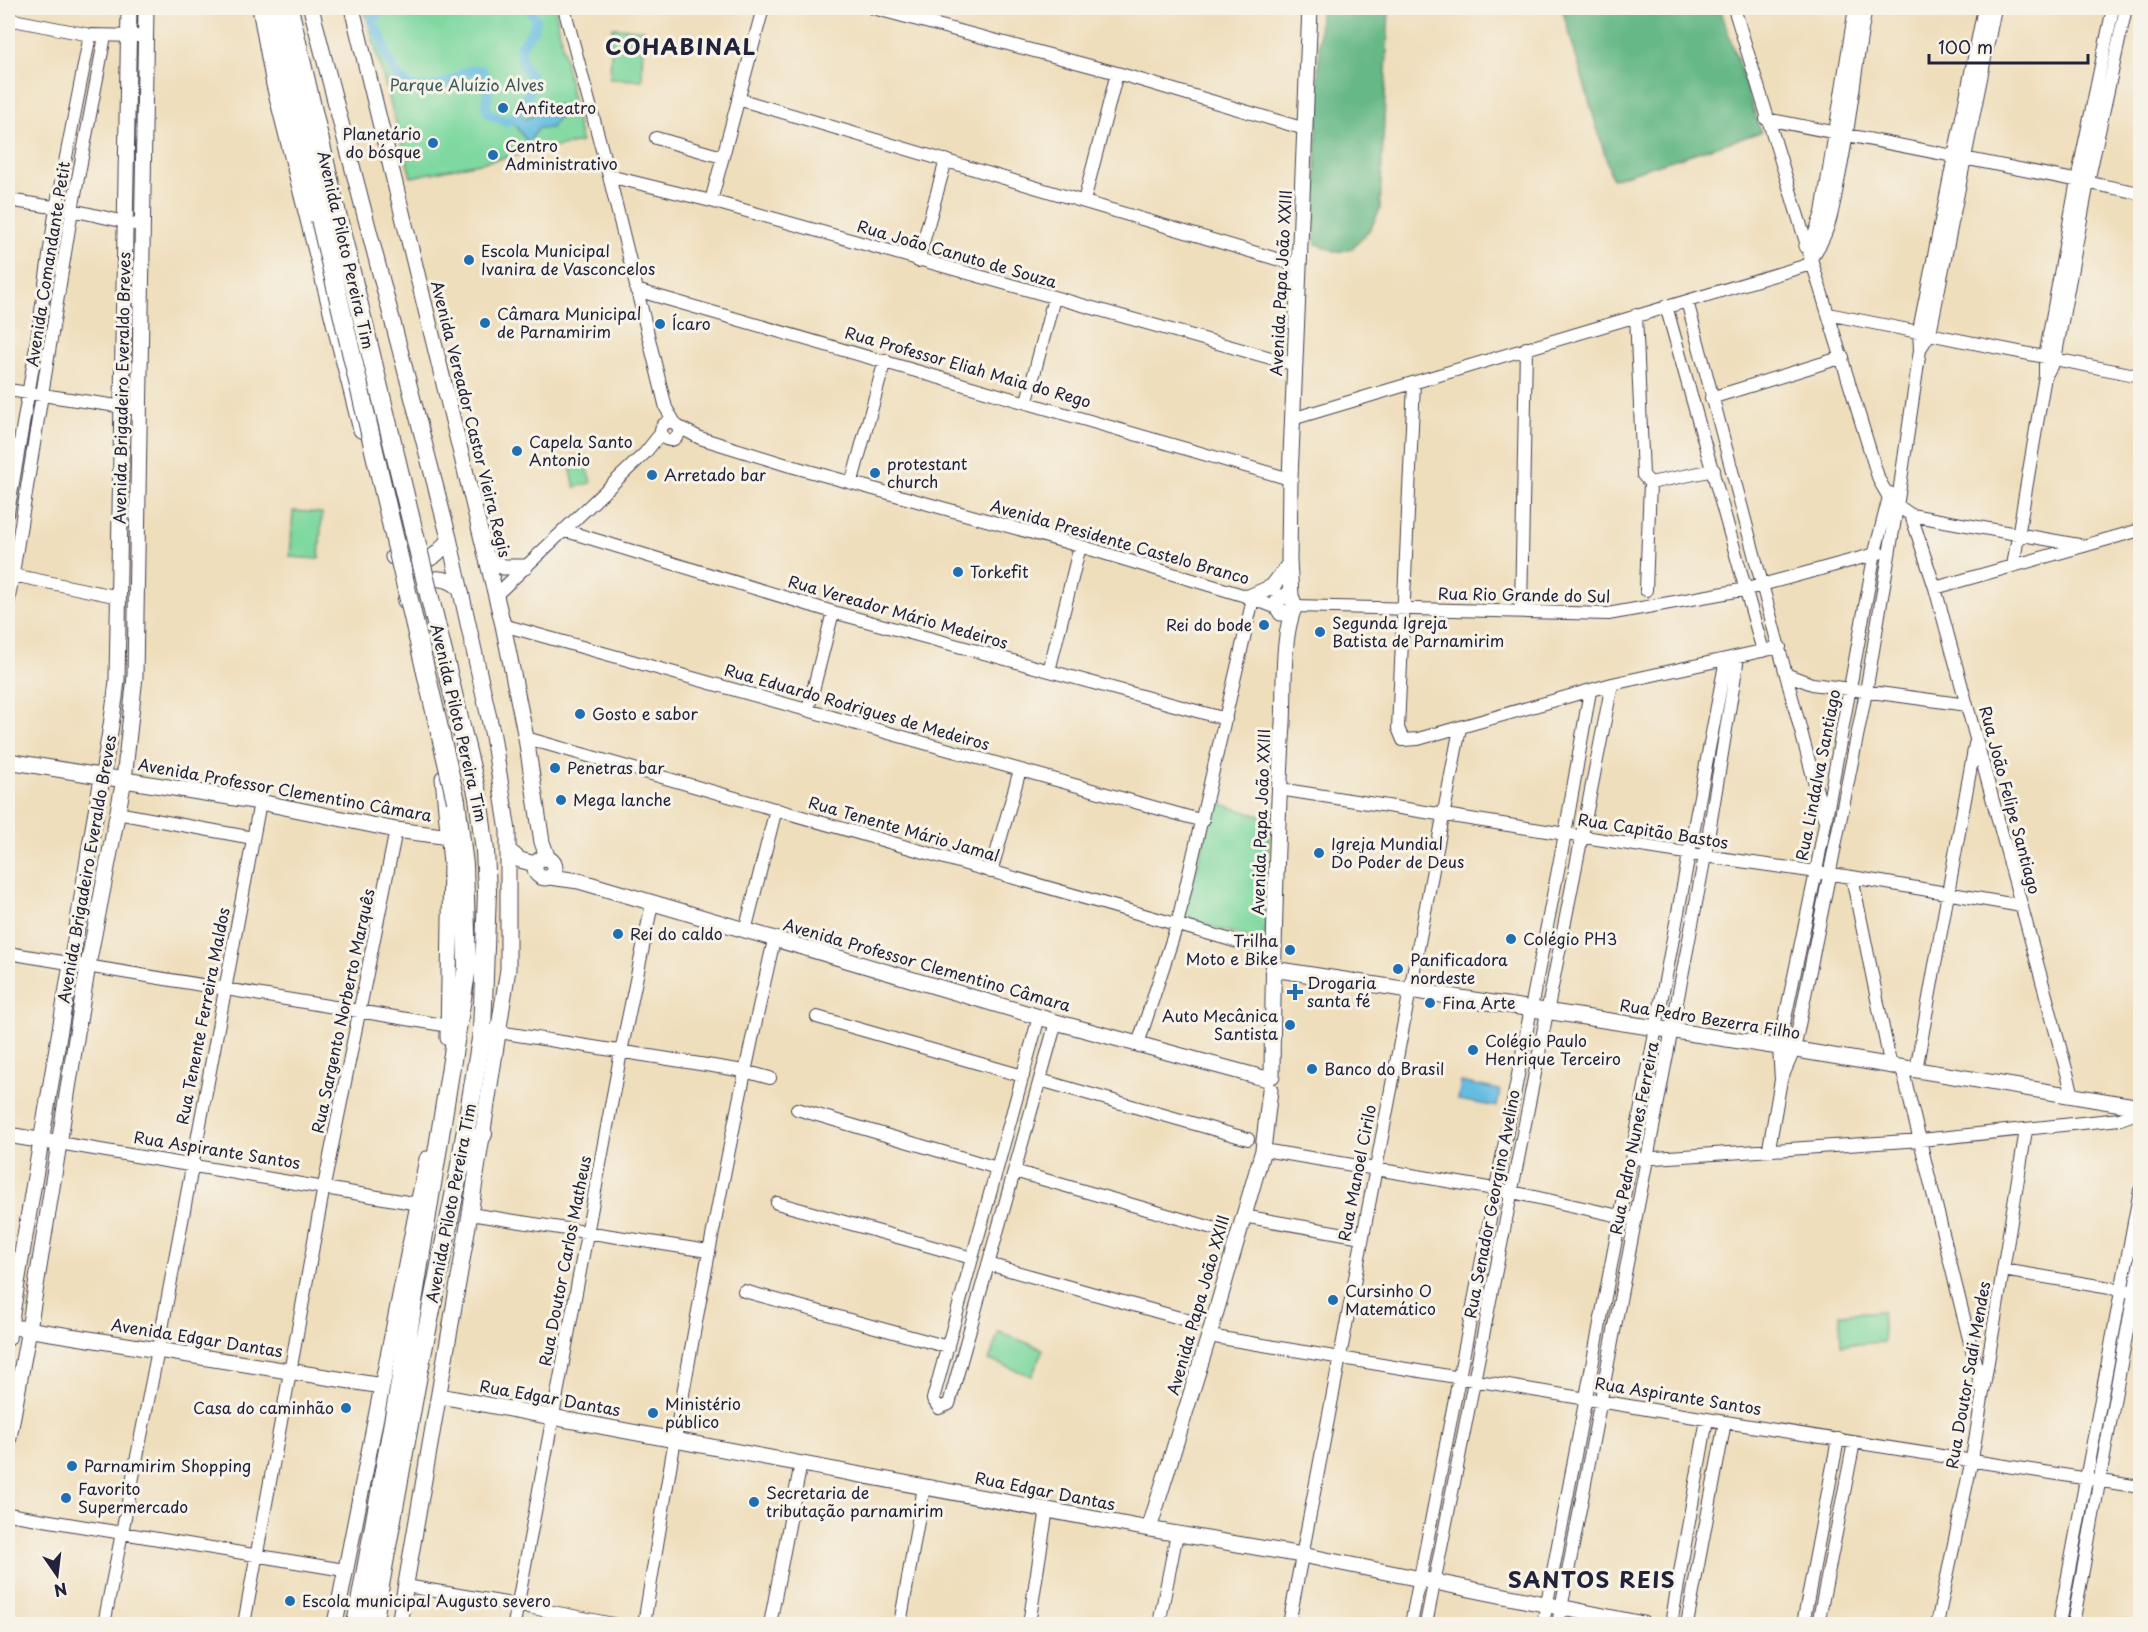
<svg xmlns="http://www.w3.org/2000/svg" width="2148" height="1632" font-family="'Playpen Sans',sans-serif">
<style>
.green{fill:#7ed89f;stroke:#507d6d;stroke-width:1.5}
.forest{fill:#66b886;stroke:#446d60;stroke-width:1.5}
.water{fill:#63bce1;stroke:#426f8e;stroke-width:1.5}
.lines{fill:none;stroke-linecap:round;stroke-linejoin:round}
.canal{stroke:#63bce1;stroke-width:10}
.minor-casing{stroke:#413e4e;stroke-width:14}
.major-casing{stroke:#413e4e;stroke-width:17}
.highway-casing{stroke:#413e4e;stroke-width:20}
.minor{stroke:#fff;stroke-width:12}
.major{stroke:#fff;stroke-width:15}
.highway{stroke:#fff;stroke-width:18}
.highway-bridge-casing{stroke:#413e4e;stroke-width:20;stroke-linecap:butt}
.highway-bridge{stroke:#fff;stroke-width:18}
.poi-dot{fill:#1f6fb2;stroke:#f7f3e8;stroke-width:2}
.labels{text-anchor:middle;stroke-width:6;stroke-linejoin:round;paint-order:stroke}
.park-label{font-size:16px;fill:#3e5959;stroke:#f7f3e8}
.poi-label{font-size:16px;fill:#22223b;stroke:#f7f3e8;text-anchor:start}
.street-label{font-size:16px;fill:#22223b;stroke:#f7f3e8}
.district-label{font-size:22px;font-weight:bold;letter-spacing:1.5px;fill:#22223b;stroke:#f7f3e8}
</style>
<rect width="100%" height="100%" fill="#f7f3e8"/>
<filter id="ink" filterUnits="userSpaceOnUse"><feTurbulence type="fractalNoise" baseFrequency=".0167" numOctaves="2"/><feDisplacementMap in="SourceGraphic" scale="12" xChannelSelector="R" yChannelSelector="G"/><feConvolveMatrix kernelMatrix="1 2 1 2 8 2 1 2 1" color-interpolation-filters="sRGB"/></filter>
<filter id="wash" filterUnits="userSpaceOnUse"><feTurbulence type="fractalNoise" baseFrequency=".008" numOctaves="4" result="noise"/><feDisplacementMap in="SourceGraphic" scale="24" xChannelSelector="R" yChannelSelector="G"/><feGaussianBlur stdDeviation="1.35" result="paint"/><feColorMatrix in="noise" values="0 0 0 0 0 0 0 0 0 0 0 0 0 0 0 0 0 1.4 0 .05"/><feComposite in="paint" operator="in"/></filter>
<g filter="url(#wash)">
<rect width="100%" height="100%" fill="#efdebc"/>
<!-- green -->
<path class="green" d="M364,8H555L581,142L411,177Z
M612,28L643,29L642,80L610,79Z
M584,455L591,483L575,487L568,459Z
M293,511L322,513L319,559L290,557Z
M1214,802L1270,819L1265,942L1183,919Z
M1882,1311L1884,1342L1841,1345L1840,1314Z
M999,1332L1043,1349L1032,1376L989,1360Z"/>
<!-- forest -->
<path class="forest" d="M1320,8H1389L1380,209L1371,228L1353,248L1337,252L1316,244L1314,238Z
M1562,8H1720L1761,132L1612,179Z"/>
<!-- water -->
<path class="water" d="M538,103L563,106V110L551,128H538L531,139L527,141L511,120L516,115L526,119L534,116Z
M1461,1082L1500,1090L1497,1107L1458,1100Z"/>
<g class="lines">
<!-- canal -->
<path class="canal" d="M381,8L372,20C373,27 378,30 380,36C391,69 401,100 443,84C458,79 465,67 482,71L489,82L486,107L489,114L505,121L511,120L520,111L532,85L530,75L523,65L520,46L533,31L536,20L529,8"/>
</g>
</g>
<g filter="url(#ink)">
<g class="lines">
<defs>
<path id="minor" d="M564,8L609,176L666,408L675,423
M873,8L1117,73L1305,129
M1734,8L1879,480L1891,501L1911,515L2084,546
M8,19L90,35L138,36
M738,99L1300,266
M1766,119L2140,193
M656,138L722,157
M609,176L711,201L1296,365
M8,200L72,210L143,226
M711,201L763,8
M1084,201L1117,73
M1805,247L1813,238L1822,213L1855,8
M1810,259C1830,236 1833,207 1839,177C1851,121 1855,64 1866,8
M918,261L946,160
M636,290L1290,479
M1687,301L1824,818
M1666,306L1763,651
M1828,314L2140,376
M1636,315L1643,475L1650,483L1714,470
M1920,349L1930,333L1995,8
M2046,375L2055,359L2088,182L2126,8
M1414,383L1398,728L1403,740L1418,739L1612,684L1780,647
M8,390L131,408
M1711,398L1843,357
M1027,401L1054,298
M1292,419L1811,264
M661 431a9 9 0 1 1 18 0a9 9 0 1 1-18 0Z
M679,427L700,438L787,465L1080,546L1249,597L1277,608
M852,481L885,360
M8,512L34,360L56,208L90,35
M1911,515L1935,588L2073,1095
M563,530L833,612L1226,719
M2013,566L2045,376V357L2077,180L2113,8
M8,574L119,597
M1935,588L2140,530
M1646,590L1650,483
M495,596L645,453L661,433
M8,604L72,210L105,36
M1295,606L1608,614L1747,589L1879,553
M1521,611L1526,348
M503,625L1203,821
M1049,671L1080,546
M1788,675L1812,684L1967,705
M808,710L833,612
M526,738L1273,952
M1279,789L1705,856L1852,877L2022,906
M117,813L253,838
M991,872L1020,770
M1852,877L1891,1067
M745,931L776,809
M8,953L449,1026
M817,1017L1023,1076
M1039,1017L933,1399L939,1408L949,1404L1056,1022
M499,1032L744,1071L770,1078
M1138,1044L1177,925L1253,599
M1902,1068L1981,1387
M1916,1070L1975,744
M1040,1080L1248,1139
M1781,1080L1794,1050L1866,692L1897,507L1920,350L1919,330L1984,8
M797,1109L997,1168
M59,1143L419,1204
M1769,1148L1781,1080L1779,1047L1816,872L1875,552L1890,493
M1263,1150L1512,1192L1628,1218
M1640,1159L1921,1140L2120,1119L2140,1112
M1014,1171L1223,1231
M777,1203L972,1258
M470,1214L708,1251
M1243,1216L1362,1237
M988,1264L1194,1322
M2003,1270L2128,1291
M744,1291L948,1347
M1209,1336L1725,1422L2140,1487
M8,1514L344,1570
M406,1586L518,1605L613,1624
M104,1624L158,1350L260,802
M244,1624L324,1186L396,830
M514,1624L621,1052L652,904
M644,1624C681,1395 722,1167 774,940
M770,1624L801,1463
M900,1624L924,1487
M1029,1624L1047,1509
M1159,1624L1177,1533
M1289,1624L1460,728
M1411,1624L1565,834L1590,691
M1426,1624L1612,684
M1543,1624L1726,659
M1558,1624L1705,856L1738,657
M1671,1624L1707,1419
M1687,1624L1725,1422
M1803,1624L1838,1439
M1818,1624L1854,1442
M1937,1624L1972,1459L2026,1130
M2059,1624L2140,1190
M2073,1624L2140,1261"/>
<path id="major" d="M260,8L274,85L361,430
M311,8L449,538L493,736L508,831V969L470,1214L399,1624
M352,8L503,625L526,738L542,842L548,859
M486,556L503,567H525
M393,557C419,565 434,564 449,538
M1249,597L1272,587L1287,567
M405,601L413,586C431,577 445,575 460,588
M1291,612L1281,613L1276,605L1280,597L1291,596
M8,761L260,802L396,830L450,837
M443,778L451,863L448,1038
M508,850L520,860L535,864
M535 868a10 10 0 1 1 20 0a10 10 0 1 1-20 0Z
M550,877L579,881L1056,1022L1267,1079
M1273,969L1779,1047L2140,1107
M1272,1076C1273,958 1276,841 1283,723C1285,689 1281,636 1295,606L1291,596L1289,560L1290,479L1310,8
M8,1135L50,1142
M20,1328L382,1386
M8,1338C34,1178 63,1019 88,859C97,800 111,740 117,680L129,8
M440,1396L1149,1529L1302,1555L1643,1624
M8,1443L29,1329L88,965L124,780L135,676L146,8
M1149,1529L1209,1336L1263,1150L1270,1090
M335,1624L427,1159"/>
<path id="highway" d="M271,8L320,219
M289,8L337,214
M463,1165L483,1134
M356,1624L399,1389L467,967L464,865L456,801
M373,1624L418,1375L459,1171L482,1033L487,891L485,851L478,797"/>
</defs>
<!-- minor casing -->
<use href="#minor" class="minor-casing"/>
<!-- major casing -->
<use href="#major" class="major-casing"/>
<!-- highway casing -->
<use href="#highway" class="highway-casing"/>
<!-- minor -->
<use href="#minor" class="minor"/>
<!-- major -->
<use href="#major" class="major"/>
<!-- highway -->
<use href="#highway" class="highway"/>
<defs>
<path id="highway-bridge" d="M337,214L478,797
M320,219L456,801"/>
</defs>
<!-- highway-bridge casing -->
<use href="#highway-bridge" class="highway-bridge-casing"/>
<!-- highway-bridge -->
<use href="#highway-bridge" class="highway-bridge"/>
</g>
</g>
<!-- markers -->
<g class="poi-dot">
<circle cx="503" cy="108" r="6"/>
<circle cx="433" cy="143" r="6"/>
<circle cx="493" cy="155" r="6"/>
<circle cx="469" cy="260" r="6"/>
<circle cx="485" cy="323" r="6"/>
<circle cx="660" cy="324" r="6"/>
<circle cx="517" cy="451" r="6"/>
<circle cx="875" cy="473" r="6"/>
<circle cx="652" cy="475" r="6"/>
<circle cx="958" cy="572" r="6"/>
<circle cx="1264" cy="625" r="6"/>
<circle cx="1320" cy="632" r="6"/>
<circle cx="580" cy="714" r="6"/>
<circle cx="555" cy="768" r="6"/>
<circle cx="561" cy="800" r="6"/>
<circle cx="1319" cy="853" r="6"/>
<circle cx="618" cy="934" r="6"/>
<circle cx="1511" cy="939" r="6"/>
<circle cx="1290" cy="950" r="6"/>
<circle cx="1398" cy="969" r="6"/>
<path d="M1292 983h6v6h6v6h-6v6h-6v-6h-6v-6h6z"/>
<circle cx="1430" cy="1003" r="6"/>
<circle cx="1290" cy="1025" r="6"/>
<circle cx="1473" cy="1050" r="6"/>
<circle cx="1312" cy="1069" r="6"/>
<circle cx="1333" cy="1300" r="6"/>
<circle cx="346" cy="1408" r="6"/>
<circle cx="653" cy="1413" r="6"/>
<circle cx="72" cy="1466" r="6"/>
<circle cx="66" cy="1498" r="6"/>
<circle cx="754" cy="1502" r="6"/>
<circle cx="290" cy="1601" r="6"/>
</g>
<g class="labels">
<!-- park labels -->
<g class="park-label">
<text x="467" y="91">Parque Aluízio Alves</text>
</g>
<!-- poi labels -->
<g class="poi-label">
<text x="515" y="114">Anfiteatro</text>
<text x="421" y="140" text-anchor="end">Planetário<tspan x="421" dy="18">do bósque</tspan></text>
<text x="505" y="152">Centro<tspan x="505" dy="18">Administrativo</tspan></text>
<text x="481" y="257">Escola Municipal<tspan x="481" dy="18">Ivanira de Vasconcelos</tspan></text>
<text x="497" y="320">Câmara Municipal<tspan x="497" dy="18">de Parnamirim</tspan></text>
<text x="672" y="330">Ícaro</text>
<text x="529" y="448">Capela Santo<tspan x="529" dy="18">Antonio</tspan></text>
<text x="887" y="470">protestant<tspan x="887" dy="18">church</tspan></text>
<text x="664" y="481">Arretado bar</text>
<text x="970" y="578">Torkefit</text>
<text x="1332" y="629">Segunda Igreja<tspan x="1332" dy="18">Batista de Parnamirim</tspan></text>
<text x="1252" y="631" text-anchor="end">Rei do bode</text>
<text x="592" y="720">Gosto e sabor</text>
<text x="567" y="774">Penetras bar</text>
<text x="573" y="806">Mega lanche</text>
<text x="1331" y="850">Igreja Mundial<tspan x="1331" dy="18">Do Poder de Deus</tspan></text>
<text x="630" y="940">Rei do caldo</text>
<text x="1523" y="945">Colégio PH3</text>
<text x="1278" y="947" text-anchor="end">Trilha<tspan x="1278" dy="18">Moto e Bike</tspan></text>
<text x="1410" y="966">Panificadora<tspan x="1410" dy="18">nordeste</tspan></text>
<text x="1307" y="989">Drogaria<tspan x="1307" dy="18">santa fé</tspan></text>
<text x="1442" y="1009">Fina Arte</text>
<text x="1278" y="1022" text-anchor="end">Auto Mecânica<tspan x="1278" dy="18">Santista</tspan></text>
<text x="1485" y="1047">Colégio Paulo<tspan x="1485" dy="18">Henrique Terceiro</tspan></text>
<text x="1324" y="1075">Banco do Brasil</text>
<text x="1345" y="1297">Cursinho O<tspan x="1345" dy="18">Matemático</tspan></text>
<text x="665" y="1410">Ministério<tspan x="665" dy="18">público</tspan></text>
<text x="334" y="1414" text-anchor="end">Casa do caminhão</text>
<text x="84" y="1472">Parnamirim Shopping</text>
<text x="78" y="1495">Favorito<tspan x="78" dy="18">Supermercado</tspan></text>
<text x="766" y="1499">Secretaria de<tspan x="766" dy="18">tributação parnamirim</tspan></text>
<text x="302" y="1607">Escola municipal Augusto severo</text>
</g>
<!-- street labels -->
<g class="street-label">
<text transform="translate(346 250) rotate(77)" y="6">Avenida Piloto Pereira Tim</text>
<text transform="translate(957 254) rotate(16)" y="6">Rua João Canuto de Souza</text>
<text transform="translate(48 264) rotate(-81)" y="6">Avenida Comandante Petit</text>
<text transform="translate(1281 283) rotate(-87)" y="6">Avenida Papa João XXIII</text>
<text transform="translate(968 367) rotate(16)" y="6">Rua Professor Eliah Maia do Rego</text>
<text transform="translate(122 388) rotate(-89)" y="6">Avenida Brigadeiro Everaldo Breves</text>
<text transform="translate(471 419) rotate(76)" y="6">Avenida Vereador Castor Vieira Regis</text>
<text transform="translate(1120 542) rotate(16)" y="6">Avenida Presidente Castelo Branco</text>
<text transform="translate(1524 595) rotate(1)" y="6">Rua Rio Grande do Sul</text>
<text transform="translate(898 612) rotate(16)" y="6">Rua Vereador Mário Medeiros</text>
<text transform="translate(857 707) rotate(16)" y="6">Rua Eduardo Rodrigues de Medeiros</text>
<text transform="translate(459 723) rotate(77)" y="6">Avenida Piloto Pereira Tim</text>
<text transform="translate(1818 775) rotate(-79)" y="6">Rua Lindalva Santiago</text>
<text transform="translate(285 790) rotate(10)" y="6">Avenida Professor Clementino Câmara</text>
<text transform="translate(2010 800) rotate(75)" y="6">Rua João Felipe Santiago</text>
<text transform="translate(1261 822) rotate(-88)" y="6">Avenida Papa João XXIII</text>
<text transform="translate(904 829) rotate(16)" y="6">Rua Tenente Mário Jamal</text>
<text transform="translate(1653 831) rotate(9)" y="6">Rua Capitão Bastos</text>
<text transform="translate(87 869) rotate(-80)" y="6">Avenida Brigadeiro Everaldo Breves</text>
<text transform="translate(927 965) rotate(16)" y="6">Avenida Professor Clementino Câmara</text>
<text transform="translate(343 1011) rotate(-78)" y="6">Rua Sargento Norberto Marquês</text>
<text transform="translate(203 1016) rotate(-79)" y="6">Rua Tenente Ferreira Maldos</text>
<text transform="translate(1710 1019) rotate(9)" y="6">Rua Pedro Bezerra Filho</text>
<text transform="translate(1634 1138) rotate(-79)" y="6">Rua Pedro Nunes Ferreira</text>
<text transform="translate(217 1150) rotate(9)" y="6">Rua Aspirante Santos</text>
<text transform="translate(1357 1173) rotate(-79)" y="6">Rua Manoel Cirilo</text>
<text transform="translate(451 1203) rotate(-79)" y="6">Avenida Piloto Pereira Tim</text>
<text transform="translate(1492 1204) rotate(-79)" y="6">Rua Senador Georgino Avelino</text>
<text transform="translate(565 1261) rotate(-79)" y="6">Rua Doutor Carlos Matheus</text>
<text transform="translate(1198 1305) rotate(-74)" y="6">Avenida Papa João XXIII</text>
<text transform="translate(197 1338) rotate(9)" y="6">Avenida Edgar Dantas</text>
<text transform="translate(1968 1375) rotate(-80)" y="6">Rua Doutor Sadi Mendes</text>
<text transform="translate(1678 1396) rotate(9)" y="6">Rua Aspirante Santos</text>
<text transform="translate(550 1398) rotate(10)" y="6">Rua Edgar Dantas</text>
<text transform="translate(1045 1491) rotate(11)" y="6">Rua Edgar Dantas</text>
</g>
<!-- district labels -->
<g class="district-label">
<text x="681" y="55">COHABINAL</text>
<text x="1592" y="1588">SANTOS REIS</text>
</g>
</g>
<!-- margin -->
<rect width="2148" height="1632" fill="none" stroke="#f7f3e8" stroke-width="30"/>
<!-- north arrow -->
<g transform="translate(57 1575) rotate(166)" stroke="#f7f3e8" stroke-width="4.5" paint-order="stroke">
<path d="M0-4.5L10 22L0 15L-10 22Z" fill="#22223b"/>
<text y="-9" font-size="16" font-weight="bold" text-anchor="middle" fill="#22223b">N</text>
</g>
<!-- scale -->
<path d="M1929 54v9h159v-9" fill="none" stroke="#22223b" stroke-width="3"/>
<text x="1938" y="54" font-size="18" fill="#22223b" stroke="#f7f3e8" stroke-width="4.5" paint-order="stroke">100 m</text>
</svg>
